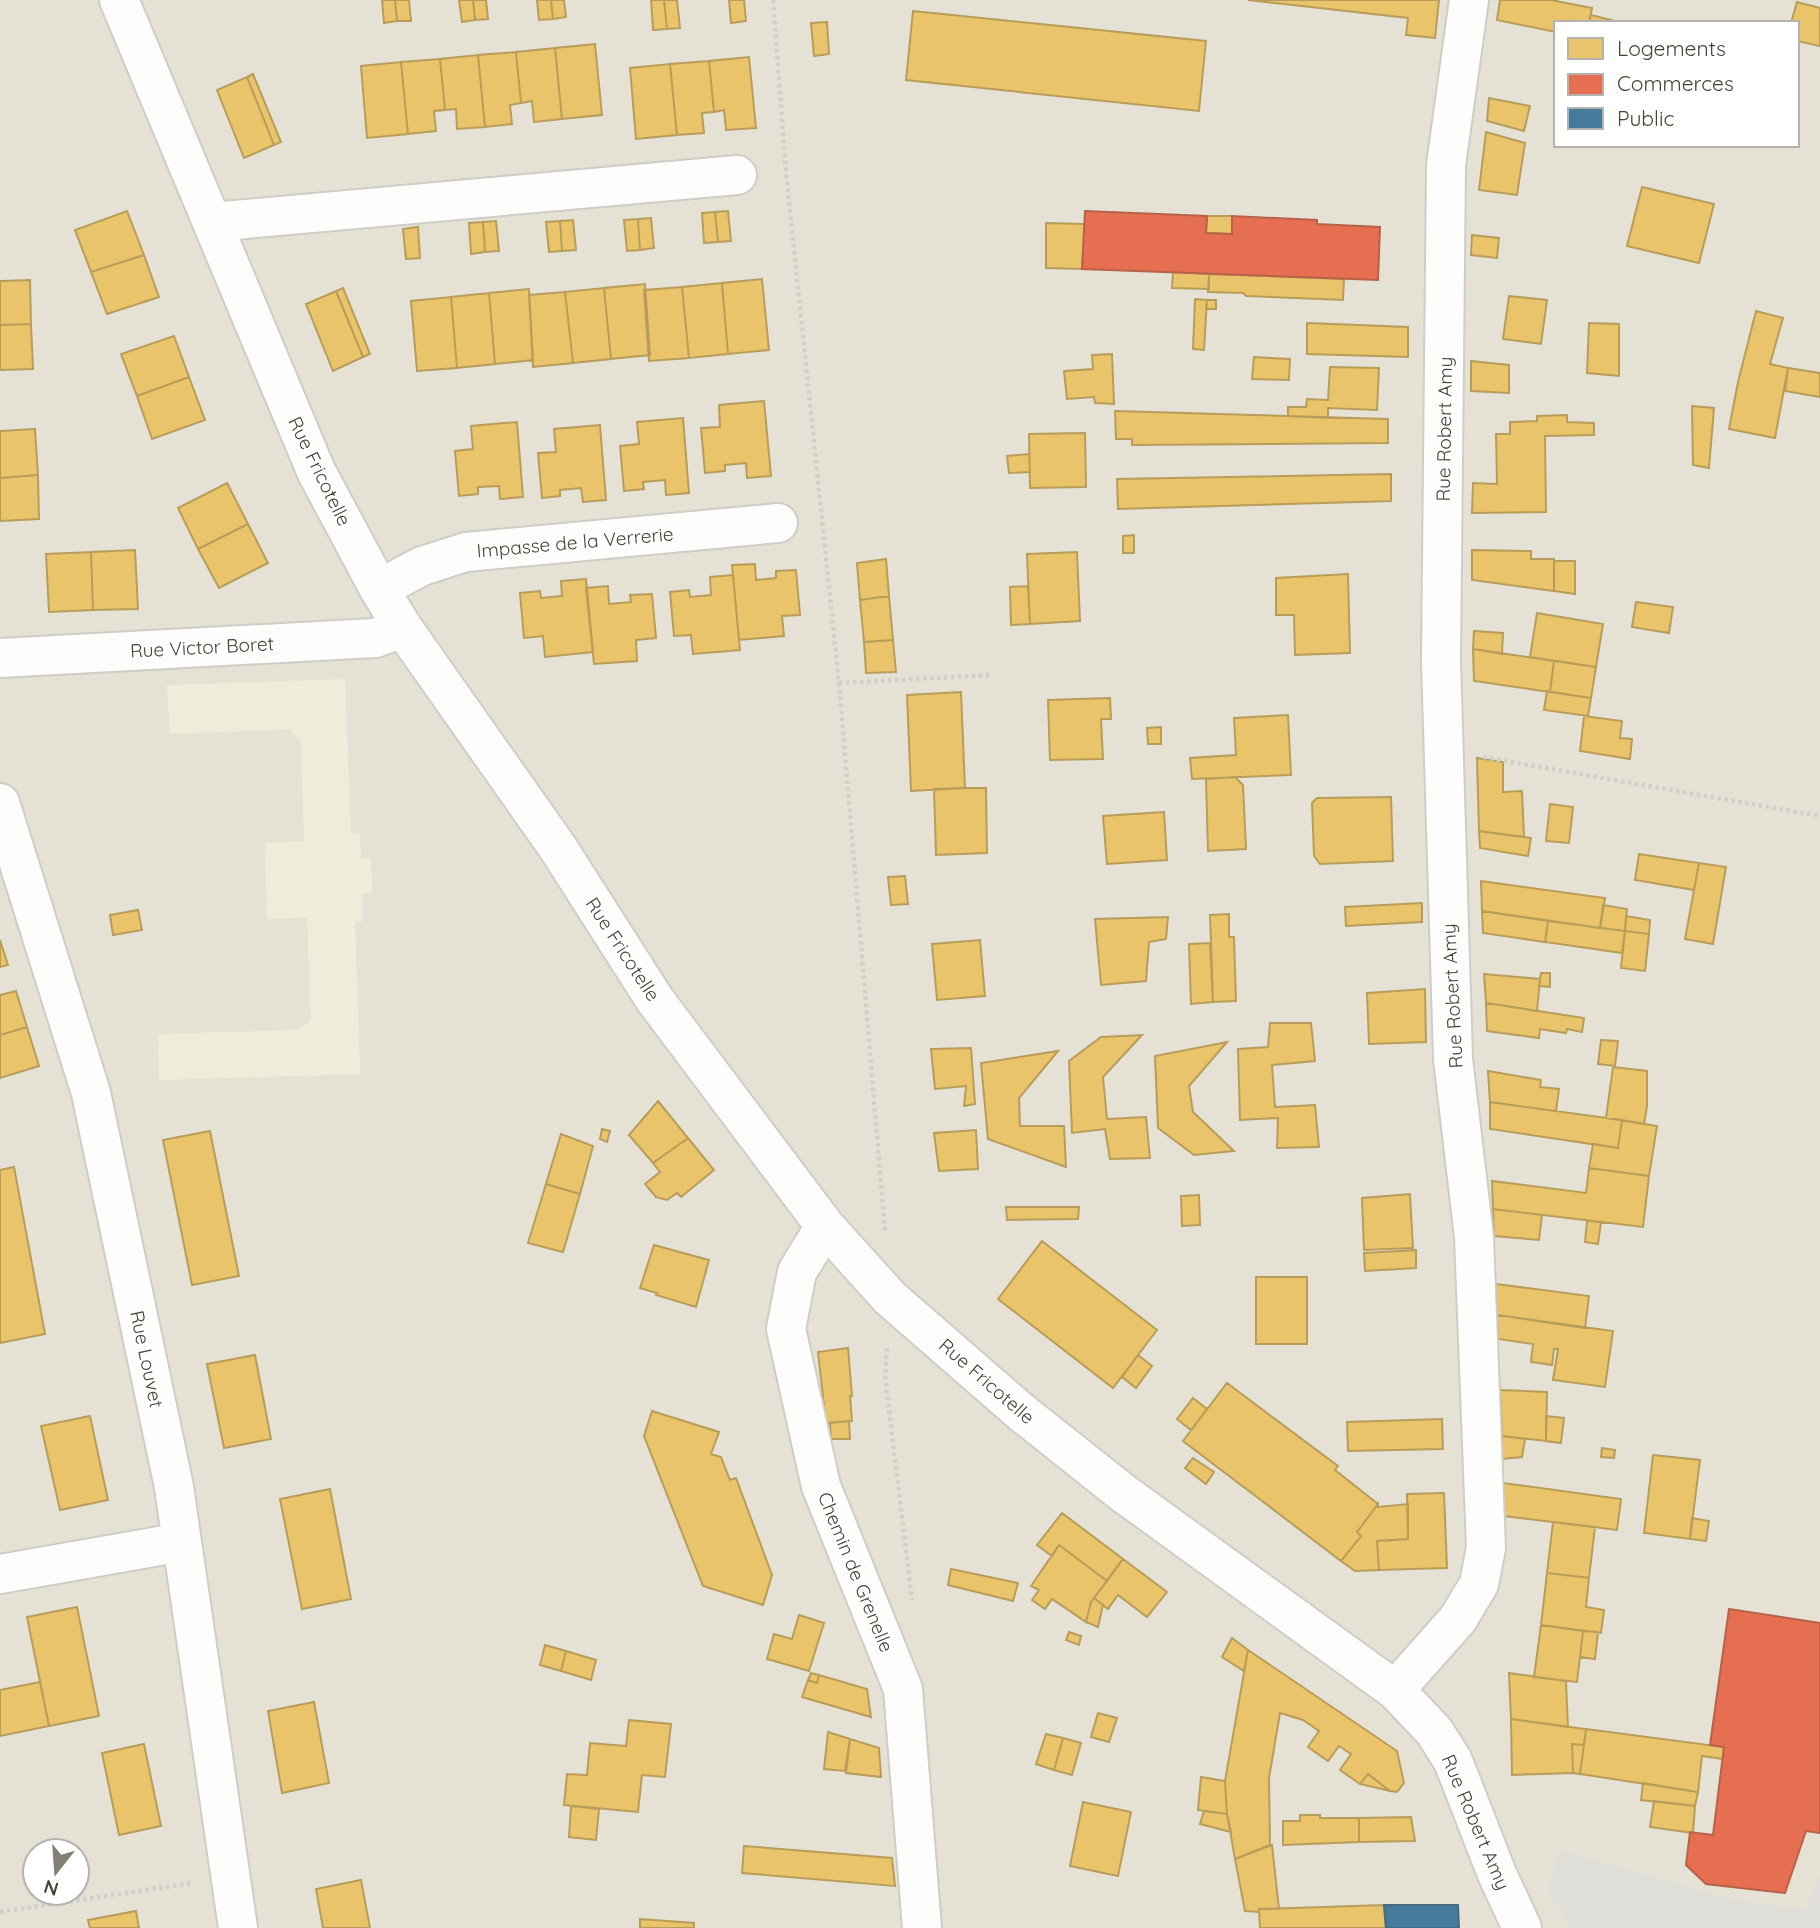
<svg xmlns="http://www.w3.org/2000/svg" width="1820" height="1928" font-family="Quicksand,sans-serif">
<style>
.residential{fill:#e5e2d5;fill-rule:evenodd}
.education{fill:#efecda}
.parking{fill:#dfded8}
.homes{fill:#e9c46a;stroke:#b89d5a;stroke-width:2}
.shops{fill:#e76f51;stroke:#b76248;stroke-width:2}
.public{fill:#457b9d;stroke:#466a7e;stroke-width:2}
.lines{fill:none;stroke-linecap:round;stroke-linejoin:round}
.minor-casing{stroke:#cecdc6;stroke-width:42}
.path{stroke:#d1cfca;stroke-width:4.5;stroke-dasharray:3.5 3.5;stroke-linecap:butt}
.minor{stroke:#fdfdfc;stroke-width:38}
.labels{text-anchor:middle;stroke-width:7;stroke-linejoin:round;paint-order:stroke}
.street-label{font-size:19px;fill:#474234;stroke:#fff}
</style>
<rect width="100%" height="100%" fill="#f0efe8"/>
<!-- residential -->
<path class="residential" d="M0,0H1820V1928H0ZM1556,23H1797V145H1556ZM35,1851H77V1893H35Z"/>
<!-- education -->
<path class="education" d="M345,679L351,833L360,834L361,859L371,858L372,893L362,894L363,921H355L360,1074L159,1080L158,1034L298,1030L311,1020L307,918L267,919L265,843L304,841L301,742L290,729L170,734L167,685Z"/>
<!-- parking -->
<path class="parking" d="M1559,1850L1728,1898L1806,1910L1820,1874V1928H1570L1548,1891Z"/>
<!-- homes -->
<path class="homes" d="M382,0H395L397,21L384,23Z
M395,0H409L411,21H397Z
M459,0H473L475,20L462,22Z
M473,0H486L488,19L475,20Z
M537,0H551L553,19L539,20Z
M551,0H564L566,17L553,19Z
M651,0H664L667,29L653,30Z
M664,0H677L680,28L667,29Z
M729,0H744L746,21L731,23Z
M1248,0H1439L1435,38L1406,35L1408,18Z
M1500,0H1551L1592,8L1589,23H1556V32L1497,20Z
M1797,2L1820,8V46L1797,41V23H1791Z
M913,11L1206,41L1199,111L906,80Z
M1591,15L1623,23H1589Z
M827,22L829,54L814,56L811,23Z
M595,44L602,115L562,119L555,48Z
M555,48L562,119L534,122L532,101L521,103L516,52Z
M516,52L521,103L510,105L512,124L485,127L478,55Z
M478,55L485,127L457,129L456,109L445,110L440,59Z
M749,57L756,128L726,130L724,110L714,112L709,61Z
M440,59L445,110L434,111L436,131L408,134L401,62Z
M709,61L714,112L702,113L704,133L677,135L670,64Z
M401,62L408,134L367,138L361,66Z
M670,64L677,135L636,139L630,68Z
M253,74L281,142L274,145L247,77Z
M247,77L274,145L244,158L217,90Z
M1489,98L1530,106L1524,131L1487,121Z
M1486,132L1525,143L1517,195L1479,190Z
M1642,187L1714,204L1699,263L1627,246Z
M127,211L144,255L91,272L75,230Z
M728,211L731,241L718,242L715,212Z
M715,212L718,242L704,243L702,213Z
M1207,216H1232V234L1206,233Z
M651,218L654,248L640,250L638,219Z
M638,219L640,250L627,251L624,220Z
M573,220L576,250L562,251L560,221Z
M496,221L499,251L485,252L483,222Z
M560,221L562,251L549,252L546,222Z
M483,222L485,252L471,254L469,223Z
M1046,223L1085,224L1082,269L1046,268Z
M418,227L420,258L406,259L403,229Z
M1472,235L1499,238L1497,258L1471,255Z
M144,255L159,297L107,314L91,272Z
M1173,272L1209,274V289L1172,288Z
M1209,274L1344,279L1343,300L1246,296L1243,293L1208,292Z
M762,279L769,350L728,354L722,283Z
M30,280L31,324L0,325V281Z
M722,283L728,354L689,358L682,287Z
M645,284L650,355L611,359L604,288Z
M682,287L689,358L649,361L644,290Z
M343,288L370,354L363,357L336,291Z
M604,288L611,359L573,363L565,292Z
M529,289L533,360L495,364L489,293Z
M336,291L363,357L333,371L306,304Z
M565,292L573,363L533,367L529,295Z
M489,293L495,364L457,368L451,297Z
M1509,296L1547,300L1541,344L1503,339Z
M451,297L457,368L417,371L411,301Z
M1195,299L1207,300L1204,350L1193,349Z
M1207,300H1216V309H1206Z
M1756,311L1783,318L1770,364L1788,368L1775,438L1729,429L1738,382Z
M1307,323L1408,327V357L1307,354Z
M1589,323L1619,324V376L1587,373Z
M31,324L33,369L0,370V325Z
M174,336L189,377L137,396L121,354Z
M1112,354L1114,404L1095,403L1094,397L1067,399L1064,371L1093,369L1092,355Z
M1254,357L1290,359L1289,380L1252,379Z
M1471,361L1509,365V393L1471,391Z
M1330,367L1379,368L1377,410L1328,408V418L1288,416V407H1306L1307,399L1328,400Z
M1788,368L1820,373V397L1785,391Z
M189,377L205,420L152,439L137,396Z
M764,401L771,476L747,478L746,463L725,465V471L705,473L701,428L720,427L719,405Z
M1692,406L1714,408L1709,468L1693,465Z
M1115,411L1388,419V443L1132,445V439H1116Z
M1567,415V422L1594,423V435L1545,436L1546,512L1472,513L1473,483L1497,484L1496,434H1510V422L1537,421V416Z
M683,418L689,493L666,495L665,480L643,482L644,489L624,491L620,446L639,444L637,422Z
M517,422L523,497L500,499L499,486L478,487V494L459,496L455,451L473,449L471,426Z
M600,425L606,500L583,502L581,488L560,490V496L542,498L538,453L556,452L554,429Z
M35,429L38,475L0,478V431Z
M1085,433L1086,487L1030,488L1029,434Z
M1029,454L1030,472L1009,473L1007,456Z
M1391,474V501L1118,509L1117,479Z
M38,475L39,519L0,521V478Z
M227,483L248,524L198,549L178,508Z
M248,524L268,563L219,588L198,549Z
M1134,535V553H1123V536Z
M135,550L138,609L93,610L91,552Z
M1472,550L1531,551V559H1554V591L1472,580Z
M91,552L93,610L49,612L46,554Z
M1077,552L1080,621L1030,624L1027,554Z
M886,559L889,596L860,600L857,563Z
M1554,561H1575V594L1554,591Z
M755,564L756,580L776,578V571L796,570L800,615L782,616L784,636L739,640L732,565Z
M1348,574L1350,653L1295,655L1294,615H1276V578Z
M733,575L740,650L693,654L691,635L674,636L670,592L689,590L690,597L711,595L710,577Z
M586,579L593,652L545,657L543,636L524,638L520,593L540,591L541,598L562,596L561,581Z
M608,586L609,604L631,602L630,595L652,594L656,638L636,640L637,661L594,664L586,588Z
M1028,586L1030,624L1011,625L1010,587Z
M889,596L893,640L864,642L860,600Z
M1636,602L1673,607L1669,633L1632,627Z
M1537,613L1603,624L1596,667L1530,657Z
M1474,631L1503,633L1502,654L1473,649Z
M893,640L896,672L866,673L864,642Z
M1473,649L1554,661L1550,692L1474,681Z
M1554,661L1596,667L1591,698L1550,692Z
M1547,691L1591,698L1588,716L1544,710Z
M961,692L965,788L911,791L907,695Z
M1110,698L1111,719H1101L1103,759L1050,760L1048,700Z
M1288,715L1291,775L1192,779L1190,758L1236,755L1234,718Z
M1584,716L1622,721L1620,738L1632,739L1630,759L1580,751Z
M1161,727V744H1148L1147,728Z
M1477,758L1503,762V792L1522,791L1524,837L1479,831Z
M1235,777L1243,785L1246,849L1208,851L1206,779Z
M965,788H986L987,853L936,855L934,789Z
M1391,797L1393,861L1320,864L1314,856L1312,803L1317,798Z
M1550,804L1573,807L1569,843L1546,841Z
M1164,812L1167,860L1107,864L1103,816Z
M1479,831L1531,838L1528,856L1480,848Z
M1639,854L1699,863L1694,890L1635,880Z
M1699,863L1726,867L1713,944L1685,939Z
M905,876L908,904L891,905L888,877Z
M1481,881L1605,898L1600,928L1482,911Z
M1422,903V922L1346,926L1345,907Z
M1603,905L1627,909L1625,931L1600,928Z
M138,910L142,930L113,935L110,915Z
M1482,911L1548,921L1545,942L1483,933Z
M1229,914V937H1234L1236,1001L1213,1002L1210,915Z
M1626,916L1650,920L1649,934L1625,931Z
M1168,917L1166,939L1149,942L1146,981L1101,985L1095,919Z
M1548,921L1625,931L1622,953L1545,942Z
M1625,931L1649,934L1645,971L1621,968Z
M0,940L8,965L0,967Z
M980,940L985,996L937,1000L932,944Z
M1210,943L1213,1002L1191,1004L1189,944Z
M1541,973H1550V987L1539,986Z
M1484,974L1540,979L1537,1011L1486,1003Z
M1425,989L1426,1042L1369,1044L1367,993Z
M16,991L27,1027L0,1035V995Z
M1486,1003L1584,1018L1582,1032L1567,1029L1566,1033L1540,1029L1539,1038L1487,1031Z
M1270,1023H1311L1315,1061L1272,1065L1275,1107L1315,1105L1319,1147L1277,1148L1278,1118L1240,1120L1238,1049L1268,1047Z
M27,1027L39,1066L0,1078V1035Z
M1142,1035L1103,1077L1107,1119L1146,1117L1150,1158L1110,1159L1105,1129L1072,1133L1069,1061L1101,1037Z
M1601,1040L1618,1041L1615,1066L1598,1064Z
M1227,1042L1189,1086L1193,1112L1234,1151L1194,1155L1158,1128L1155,1056Z
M971,1048L975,1104L964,1106L966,1086L935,1089L931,1049Z
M1058,1051L1019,1098L1020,1126H1064L1066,1167L988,1139L981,1063Z
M1613,1067L1647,1071V1106L1644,1124L1606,1118Z
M1488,1071L1541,1080L1540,1087L1559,1089L1556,1111L1490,1102Z
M658,1101L688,1138L653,1163L629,1135Z
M1490,1102L1622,1120L1618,1148L1490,1129Z
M1622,1120L1657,1126L1649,1176L1589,1168L1593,1144L1618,1148Z
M602,1129L610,1131L607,1142L600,1139Z
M976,1130L978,1169L939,1171L934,1133Z
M210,1131L239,1276L192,1285L163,1140Z
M561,1134L593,1146L580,1194L546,1184Z
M688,1138L714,1170L681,1197L677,1193L667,1200L656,1197L645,1184L660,1172L653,1163Z
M14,1167L45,1334L0,1343V1170Z
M1589,1168L1649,1176L1643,1227L1493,1209L1492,1181L1586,1193Z
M546,1184L580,1194L563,1252L528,1243Z
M1410,1194L1413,1248L1364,1250L1362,1198Z
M1199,1195L1200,1225L1182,1226L1181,1196Z
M1006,1207H1079L1078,1219L1007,1220Z
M1493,1209L1542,1215L1539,1240L1494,1236Z
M1587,1221L1601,1222L1598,1244L1585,1242Z
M1042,1241L1157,1330L1113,1388L998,1299Z
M654,1245L709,1260L696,1307L656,1295L657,1293L640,1288Z
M1416,1250V1268L1365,1271L1364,1253Z
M1256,1277H1307V1344H1256Z
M1496,1284L1589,1296L1585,1328L1497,1315Z
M1497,1315L1613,1331L1605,1387L1553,1380L1558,1349H1554L1552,1365L1531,1362L1533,1344L1498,1339Z
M848,1348L852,1396H850L852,1421L826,1423L818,1352Z
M255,1355L271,1439L224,1448L207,1364Z
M1138,1355L1152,1366L1136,1388L1122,1377Z
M1227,1383L1338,1466L1335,1470L1378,1504L1357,1532L1361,1536L1341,1561L1183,1441Z
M1500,1390L1547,1392L1546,1441L1502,1436Z
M1193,1398L1207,1409L1191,1430L1177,1419Z
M652,1411L719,1432L711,1454L721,1457L730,1480L736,1478L772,1575L763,1605L703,1586L644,1436Z
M90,1416L108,1500L60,1510L41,1426Z
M1546,1416L1564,1418L1561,1443L1546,1441Z
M1442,1419L1443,1449L1348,1451L1347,1422Z
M849,1421L850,1439H831L830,1423Z
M1502,1436L1525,1439L1522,1457L1502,1459Z
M1602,1448L1615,1450L1614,1458L1601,1457Z
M1653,1455L1700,1460L1690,1539L1644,1533Z
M1193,1458L1214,1472L1206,1484L1185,1468Z
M1503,1483L1621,1499L1617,1530L1504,1516Z
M330,1489L351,1599L302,1609L280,1499Z
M1444,1493L1447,1568L1379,1570L1377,1541L1408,1539L1407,1494Z
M1378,1504V1507L1408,1504V1539L1377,1541L1379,1570L1355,1571L1341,1561L1361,1536L1357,1532Z
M1062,1513L1123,1559L1107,1581L1059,1545L1052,1556L1037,1545Z
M1692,1518L1709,1521L1706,1541L1690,1539Z
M1553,1522L1595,1527L1589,1578L1547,1573Z
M1059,1545L1107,1581L1091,1602L1086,1622L1052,1599L1045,1609L1032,1600L1039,1590L1031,1586Z
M1123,1559L1167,1592L1147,1617L1118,1595L1108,1609L1094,1598Z
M951,1569L1018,1583L1013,1601L948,1585Z
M1547,1573L1589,1578L1586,1607L1604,1610L1601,1633L1541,1625Z
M1094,1598L1103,1605L1098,1627L1086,1622L1091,1602Z
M77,1607L99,1716L49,1726L27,1617Z
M799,1615L824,1623L809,1671L767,1659L774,1634L792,1639Z
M1541,1625L1583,1631L1577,1682L1534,1677Z
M1583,1631L1598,1632L1595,1659L1580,1657Z
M1069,1632L1081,1636L1079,1645L1066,1640Z
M1232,1638L1248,1650L1244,1671L1222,1657Z
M545,1645L566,1651L561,1671L540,1665Z
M1248,1650L1397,1751L1404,1783L1397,1792L1390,1791L1368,1774L1360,1784L1340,1770L1351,1754L1339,1746L1328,1761L1308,1747L1319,1731L1303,1720L1280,1713L1269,1778L1270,1845L1235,1859L1227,1814L1225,1781Z
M566,1651L596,1660L591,1680L561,1671Z
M811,1673L819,1675L817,1683L808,1680Z
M1509,1673L1566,1681L1568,1727L1511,1719Z
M819,1675L867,1689L871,1717L802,1697L808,1680L817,1683Z
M40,1682L49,1726L0,1736V1690Z
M314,1702L329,1783L282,1793L268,1711Z
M1098,1713L1117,1718L1109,1742L1091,1737Z
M1511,1719L1586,1729L1584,1745L1572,1744L1573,1773L1512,1775Z
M629,1720L671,1724L665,1777L642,1775L638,1812L564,1805L567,1774L587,1775L590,1743L626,1746Z
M1586,1729L1724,1747L1723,1759L1702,1756L1698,1792L1580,1774Z
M828,1732L850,1739L845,1771L824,1769Z
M1046,1734L1063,1738L1054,1770L1036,1764Z
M1063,1738L1081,1743L1072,1775L1054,1770Z
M850,1739L879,1748L881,1777L846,1773Z
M144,1744L161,1826L119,1835L102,1753Z
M1572,1744L1584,1745L1580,1774L1573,1773Z
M1368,1774L1390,1791L1360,1784Z
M1201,1777L1225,1781L1227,1814L1198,1810Z
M1643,1783L1698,1792L1695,1806L1641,1800Z
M1654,1801L1695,1806L1693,1833L1650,1827Z
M1083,1802L1131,1812L1118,1876L1070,1866Z
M571,1806L599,1809L596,1840L569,1837Z
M1204,1811L1227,1814L1231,1832L1200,1824Z
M1300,1815H1320V1818H1359V1842L1283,1845V1821H1300Z
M1411,1817L1415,1841L1359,1842V1818Z
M1272,1845L1279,1909H1259V1912L1245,1911L1235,1859Z
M744,1846L892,1858L895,1886L742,1873Z
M361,1880L370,1928H323L316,1889Z
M1384,1905L1386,1928H1260L1259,1909Z
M136,1911L139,1928H90L88,1920Z
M640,1919L694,1923V1928H640Z"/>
<!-- shops -->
<path class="shops" d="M1085,211L1207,216L1206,233L1232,234V216L1317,220V224L1380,227L1378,280L1082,269Z
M1729,1609L1820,1623V1833L1806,1831L1785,1893L1706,1884L1686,1865L1690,1832L1713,1835L1724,1747L1710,1745Z"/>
<!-- public -->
<path class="public" d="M1384,1905H1458L1459,1928H1386Z"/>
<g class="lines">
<defs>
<path id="minor" d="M119,0L316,471L379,589L403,628L558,848L655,1000L825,1226L890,1298L1021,1412L1123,1493L1395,1690L1434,1731L1453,1761L1497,1874L1522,1928
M212,222L737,175
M379,589L422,566L466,552L778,523
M0,658L375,638L403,628
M0,803L91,1093L174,1487L238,1928
M825,1226L797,1272L786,1329L821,1486L903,1689L922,1928
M0,1574L182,1542
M1395,1690L1458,1619L1479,1584L1486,1548L1474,1237L1453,1059L1441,661L1446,165L1469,0"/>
</defs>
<!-- minor casing -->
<use href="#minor" class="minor-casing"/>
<!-- path -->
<path class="path" d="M773,0L786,172L839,683L885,1231
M839,683L991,675
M1483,757L1820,816
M887,1348L885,1376L912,1600
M0,1912L192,1883"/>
<!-- minor -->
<use href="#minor" class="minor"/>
</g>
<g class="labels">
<!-- street labels -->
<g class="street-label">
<text transform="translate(1444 429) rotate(-89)" y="7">Rue Robert Amy</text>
<text transform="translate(320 471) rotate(64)" y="7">Rue Fricotelle</text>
<text transform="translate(575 542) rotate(-5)" y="7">Impasse de la Verrerie</text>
<text transform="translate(202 647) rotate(-3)" y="7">Rue Victor Boret</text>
<text transform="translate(623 949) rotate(57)" y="7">Rue Fricotelle</text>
<text transform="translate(1452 996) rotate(-93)" y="7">Rue Robert Amy</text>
<text transform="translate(147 1359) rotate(78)" y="7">Rue Louvet</text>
<text transform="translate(987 1381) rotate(41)" y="7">Rue Fricotelle</text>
<text transform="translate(856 1572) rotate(68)" y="7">Chemin de Grenelle</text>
<text transform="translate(1476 1822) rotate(67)" y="7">Rue Robert Amy</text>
</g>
</g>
<!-- legend -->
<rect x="1554" y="21" width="245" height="126" fill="#ffffff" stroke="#b5b3ae" stroke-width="2"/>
<rect x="1568" y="38" width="35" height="21" fill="#e9c46a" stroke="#b5b3ae" stroke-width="2"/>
<text x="1617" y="56" font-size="21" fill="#474234">Logements</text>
<rect x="1568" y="74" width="35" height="21" fill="#e76f51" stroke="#b5b3ae" stroke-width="2"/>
<text x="1617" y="91" font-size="21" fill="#474234">Commerces</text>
<rect x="1568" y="108" width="35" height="21" fill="#457b9d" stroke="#b5b3ae" stroke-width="2"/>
<text x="1617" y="126" font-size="21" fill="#474234">Public</text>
<!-- north arrow -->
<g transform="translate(56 1872) rotate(197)"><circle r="33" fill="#ffffff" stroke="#b5b3ae" stroke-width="2"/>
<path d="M0-5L12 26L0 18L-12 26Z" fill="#827f73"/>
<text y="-10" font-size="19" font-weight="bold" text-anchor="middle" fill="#474234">N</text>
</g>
</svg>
